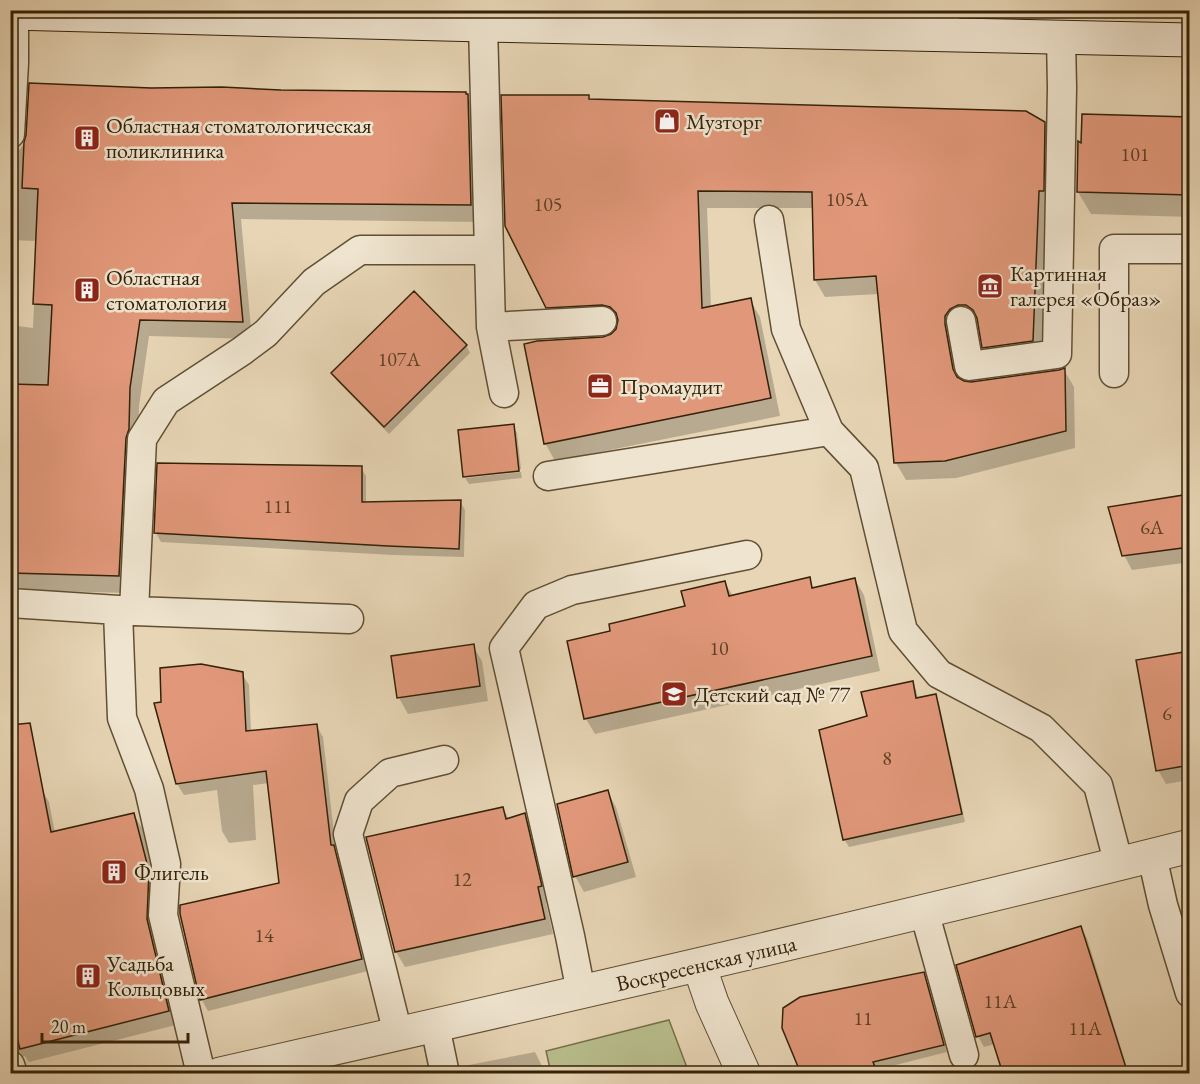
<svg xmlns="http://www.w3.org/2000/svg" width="1200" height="1084" font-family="'EB Garamond',serif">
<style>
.green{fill:#b8bd8c;stroke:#76704a;stroke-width:1.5}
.shadow{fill:#0003}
.building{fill:#e1987a;stroke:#332208;stroke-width:1.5}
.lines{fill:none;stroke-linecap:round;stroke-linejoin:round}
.service-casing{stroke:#604f33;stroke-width:31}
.minor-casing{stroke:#604f33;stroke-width:35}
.secondary-casing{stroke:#332208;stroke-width:35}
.service{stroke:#efe4cf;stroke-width:28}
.minor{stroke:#efe4cf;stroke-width:33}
.secondary{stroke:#efe4cf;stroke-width:33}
.labels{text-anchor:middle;stroke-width:5;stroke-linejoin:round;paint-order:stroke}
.number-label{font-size:20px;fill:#5e4024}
.poi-label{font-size:22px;fill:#332208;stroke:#efe4cf;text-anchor:start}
.street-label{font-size:22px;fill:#332208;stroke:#efe4cf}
</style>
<rect width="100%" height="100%" fill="#e7d5b5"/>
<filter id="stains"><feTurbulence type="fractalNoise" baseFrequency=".00333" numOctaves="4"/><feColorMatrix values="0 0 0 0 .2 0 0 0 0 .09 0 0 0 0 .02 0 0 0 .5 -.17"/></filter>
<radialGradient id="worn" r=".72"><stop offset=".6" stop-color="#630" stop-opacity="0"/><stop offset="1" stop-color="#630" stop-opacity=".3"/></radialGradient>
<!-- green -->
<path class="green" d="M669,1020L689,1073H551L546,1051Z"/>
<!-- shadow -->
<path class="shadow" d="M151,90L467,96L477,113L480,222L241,219L252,339L149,336L139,406L138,447L128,593L10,590V325L33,328L37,241L10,240V152L19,150L25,143Z
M588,96L591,101L1044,123L1054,141L1042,358L994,364L984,347L980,324L977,322H968L954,342L961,382L971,384L1064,370L1074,387L1075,448L956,478L906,480L896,463L879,294L825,297L815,280L814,208H707L711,308L750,300L760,317L780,416L555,461L545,443L604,339L612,336L619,323L612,321L557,324L547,307Z
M1190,118V217L1091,214L1078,192L1082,145Z
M466,345L470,353L389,434L337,381L332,373Z
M513,426L517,433L521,469L465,475V478L521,472L522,478L469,484L464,476L459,432Z
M361,468L366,476V504L460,501L465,510L464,557L393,555L161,542L156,533Z
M1190,496V562L1132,570L1124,555Z
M809,579L814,589L855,580L864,595L880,671L595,734L586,719L568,642L612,632L687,608L725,583L733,596Z
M473,646L482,661L488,701L408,714L399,698L392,658Z
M1190,652V780L1166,784L1158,770Z
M242,674L249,685L251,732L316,725L323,737L336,851L339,858L368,971L208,1011L202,1000L181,913L281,884L269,783L253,785L256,840L229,843L222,831L217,790L184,795L177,784Z
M912,683L916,690L918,699L935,696L939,703L965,822L849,847L844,839Z
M41,788L49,802L55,833L134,815L142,828L156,886L176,1025L29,1062L25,1056L10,1060V794Z
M607,791L616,807L636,877L584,892L575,876Z
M503,809L509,819L524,815L533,830L549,902L546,903L553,934L405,967L396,952Z
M1081,928L1087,938L1129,1074H1005L995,1044L984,1047L978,1036Z
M923,973L927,981L947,1052L884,1068L887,1074H802Z
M535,1052L543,1068L545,1074H466L464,1066Z"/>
<!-- building -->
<path class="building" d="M29,83L151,88L222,87L281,90L466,92V94H468L471,205L232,203L243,322L140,320L130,388L129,429L126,438L119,576L10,573V384L48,385L52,305L33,304L38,189L22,188L24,142L26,135Z
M501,95H589V99L1026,111L1045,122L1044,191H1039L1033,341L982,348L977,318L973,310L966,305H958L950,309L945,316V324L953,369L957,377L964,381L971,382L1059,370L1065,368L1066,431L945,461L894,463L876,276L814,280L812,192L698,191L702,308L751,298L771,398L544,444L524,344L537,341L603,337L611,334L616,329L618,320L616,313L610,307L602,305L546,308L505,226Z
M1082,114L1190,117V195L1077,192L1078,141L1081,143Z
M414,291L467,345L384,427L331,373Z
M514,424L519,471L463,477L458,430Z
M157,463L362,466V502L461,500L459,549L388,546L154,533Z
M1190,494V547L1122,556L1108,507Z
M810,577L812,588L855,578L872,656L584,719L567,641L610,631L609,624L685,606L681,591L725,581L729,596Z
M474,644L480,686L397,698L391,656Z
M1190,651V765L1156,771L1136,660Z
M201,664L243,672L246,731L317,724L331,845H334L362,959L200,1000L180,914V905L279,883L266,771L176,784L154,703L161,702L160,668Z
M913,681L916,698L936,694L962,814L843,840L819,730L867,716L861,692Z
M30,723L51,832L134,813L149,871L147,919L169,1011L20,1049L10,1013V725Z
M608,790L628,862L573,877L557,804Z
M503,807L506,819L525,813L542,886L538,887L545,919L395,952L366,837Z
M1081,926L1128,1074H1003L990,1033L976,1037L956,965Z
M924,972L944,1045L873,1062L878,1074H801L782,1028L783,1008L800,997Z"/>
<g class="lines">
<defs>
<path id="service" d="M483,25L491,327L504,393
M945,34V10
M10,134L14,63V13
M769,220L786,329L829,431L864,468L903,631L939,674L1041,728L1098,785L1119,865
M961,321L969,366L1057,354L1062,88L1061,37
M491,327L602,321
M1114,373V249H1190
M548,476L829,431
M10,603L134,611L142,439L166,401L242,351L266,333L314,282L360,250H489
M118,611L122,718L149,789L166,864L163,915L201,1074
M134,611L349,619
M1152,856L1163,905L1190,993
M924,911L964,1055
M581,992L570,936L504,648L536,605L572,590L747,555
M435,1026L445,1074
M398,1034L348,834L359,801L390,773L444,760
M10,1065L13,1074"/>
<path id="minor" d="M699,965L712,1003L744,1074
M220,1074C544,1001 868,927 1190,846"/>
<path id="secondary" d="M10,13L483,25L1190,40"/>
</defs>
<!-- service casing -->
<use href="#service" class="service-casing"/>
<!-- minor casing -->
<use href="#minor" class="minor-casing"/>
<!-- secondary casing -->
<use href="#secondary" class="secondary-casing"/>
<!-- service -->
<use href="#service" class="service"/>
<!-- minor -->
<use href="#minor" class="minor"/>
<!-- secondary -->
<use href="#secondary" class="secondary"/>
</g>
<!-- icons -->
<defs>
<symbol id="shop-square" viewBox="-11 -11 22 22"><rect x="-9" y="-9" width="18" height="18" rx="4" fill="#8f2418" stroke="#efe4cf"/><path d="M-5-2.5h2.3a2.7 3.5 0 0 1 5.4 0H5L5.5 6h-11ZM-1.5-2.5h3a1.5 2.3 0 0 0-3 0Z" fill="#fff"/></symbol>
<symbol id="building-square" viewBox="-11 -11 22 22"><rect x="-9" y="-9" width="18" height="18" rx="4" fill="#8f2418" stroke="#efe4cf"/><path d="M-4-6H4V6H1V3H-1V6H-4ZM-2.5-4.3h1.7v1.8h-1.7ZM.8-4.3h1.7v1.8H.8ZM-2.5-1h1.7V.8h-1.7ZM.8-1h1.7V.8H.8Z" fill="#fff"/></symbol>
<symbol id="museum-square" viewBox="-11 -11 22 22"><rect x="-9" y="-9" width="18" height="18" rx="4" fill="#8f2418" stroke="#efe4cf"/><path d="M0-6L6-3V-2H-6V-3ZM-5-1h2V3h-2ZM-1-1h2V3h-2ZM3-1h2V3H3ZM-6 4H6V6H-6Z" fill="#fff"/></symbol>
<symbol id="office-square" viewBox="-11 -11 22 22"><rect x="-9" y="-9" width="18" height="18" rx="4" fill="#8f2418" stroke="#efe4cf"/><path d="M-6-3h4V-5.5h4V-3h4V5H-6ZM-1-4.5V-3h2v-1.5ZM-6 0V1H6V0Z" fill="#fff"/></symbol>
<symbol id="school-square" viewBox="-11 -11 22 22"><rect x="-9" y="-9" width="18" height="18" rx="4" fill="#8f2418" stroke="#efe4cf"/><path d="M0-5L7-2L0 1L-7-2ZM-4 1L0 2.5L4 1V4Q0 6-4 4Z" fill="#fff"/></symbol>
</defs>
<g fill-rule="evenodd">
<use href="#shop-square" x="652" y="106" width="30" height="30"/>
<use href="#building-square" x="72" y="123" width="30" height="30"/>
<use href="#museum-square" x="975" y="271" width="30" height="30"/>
<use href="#building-square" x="72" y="275" width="30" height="30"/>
<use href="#office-square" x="585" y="371" width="30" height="30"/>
<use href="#school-square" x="659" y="679" width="30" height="30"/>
<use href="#building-square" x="99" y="857" width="30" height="30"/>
<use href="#building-square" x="73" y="961" width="30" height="30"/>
</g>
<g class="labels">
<!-- number labels -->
<g class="number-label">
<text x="1135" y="161">101</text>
<text x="847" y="206">105А</text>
<text x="548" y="211">105</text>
<text x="399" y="366">107А</text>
<text x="278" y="513">111</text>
<text x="1152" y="534">6А</text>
<text x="719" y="655">10</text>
<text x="1167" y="720">6</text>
<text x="887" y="765">8</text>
<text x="462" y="886">12</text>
<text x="264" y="942">14</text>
<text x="1000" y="1008">11А</text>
<text x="863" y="1025">11</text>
<text x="1085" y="1035">11А</text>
</g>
<!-- poi labels -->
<g class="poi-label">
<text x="686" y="129">Музторг</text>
<text x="106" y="133">Областная стоматологическая<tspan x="106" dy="25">поликлиника</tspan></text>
<text x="1010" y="281">Картинная<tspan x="1010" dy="25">галерея «Образ»</tspan></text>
<text x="106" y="285">Областная<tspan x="106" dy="25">стоматология</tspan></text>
<text x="620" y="394">Промаудит</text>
<text x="694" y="702">Детский сад № 77</text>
<text x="134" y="880">Флигель</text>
<text x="107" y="971">Усадьба<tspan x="107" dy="25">Кольцовых</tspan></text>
</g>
<!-- street labels -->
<g class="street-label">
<text transform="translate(706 963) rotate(-13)" y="8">Воскресенская улица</text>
</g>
</g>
<!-- margin -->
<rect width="1200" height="1084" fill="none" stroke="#e7d5b5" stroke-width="36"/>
<rect x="12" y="12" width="1176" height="1060" fill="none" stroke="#332208" stroke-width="3"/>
<rect x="18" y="18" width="1164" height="1048" fill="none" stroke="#332208" stroke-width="1.5"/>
<!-- scale -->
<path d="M42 1033v9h146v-9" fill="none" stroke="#332208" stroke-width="3"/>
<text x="51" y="1033" font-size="18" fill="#332208" stroke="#efe4cf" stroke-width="4.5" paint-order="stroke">20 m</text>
<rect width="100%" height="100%" filter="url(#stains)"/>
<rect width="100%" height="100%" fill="url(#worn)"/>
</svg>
